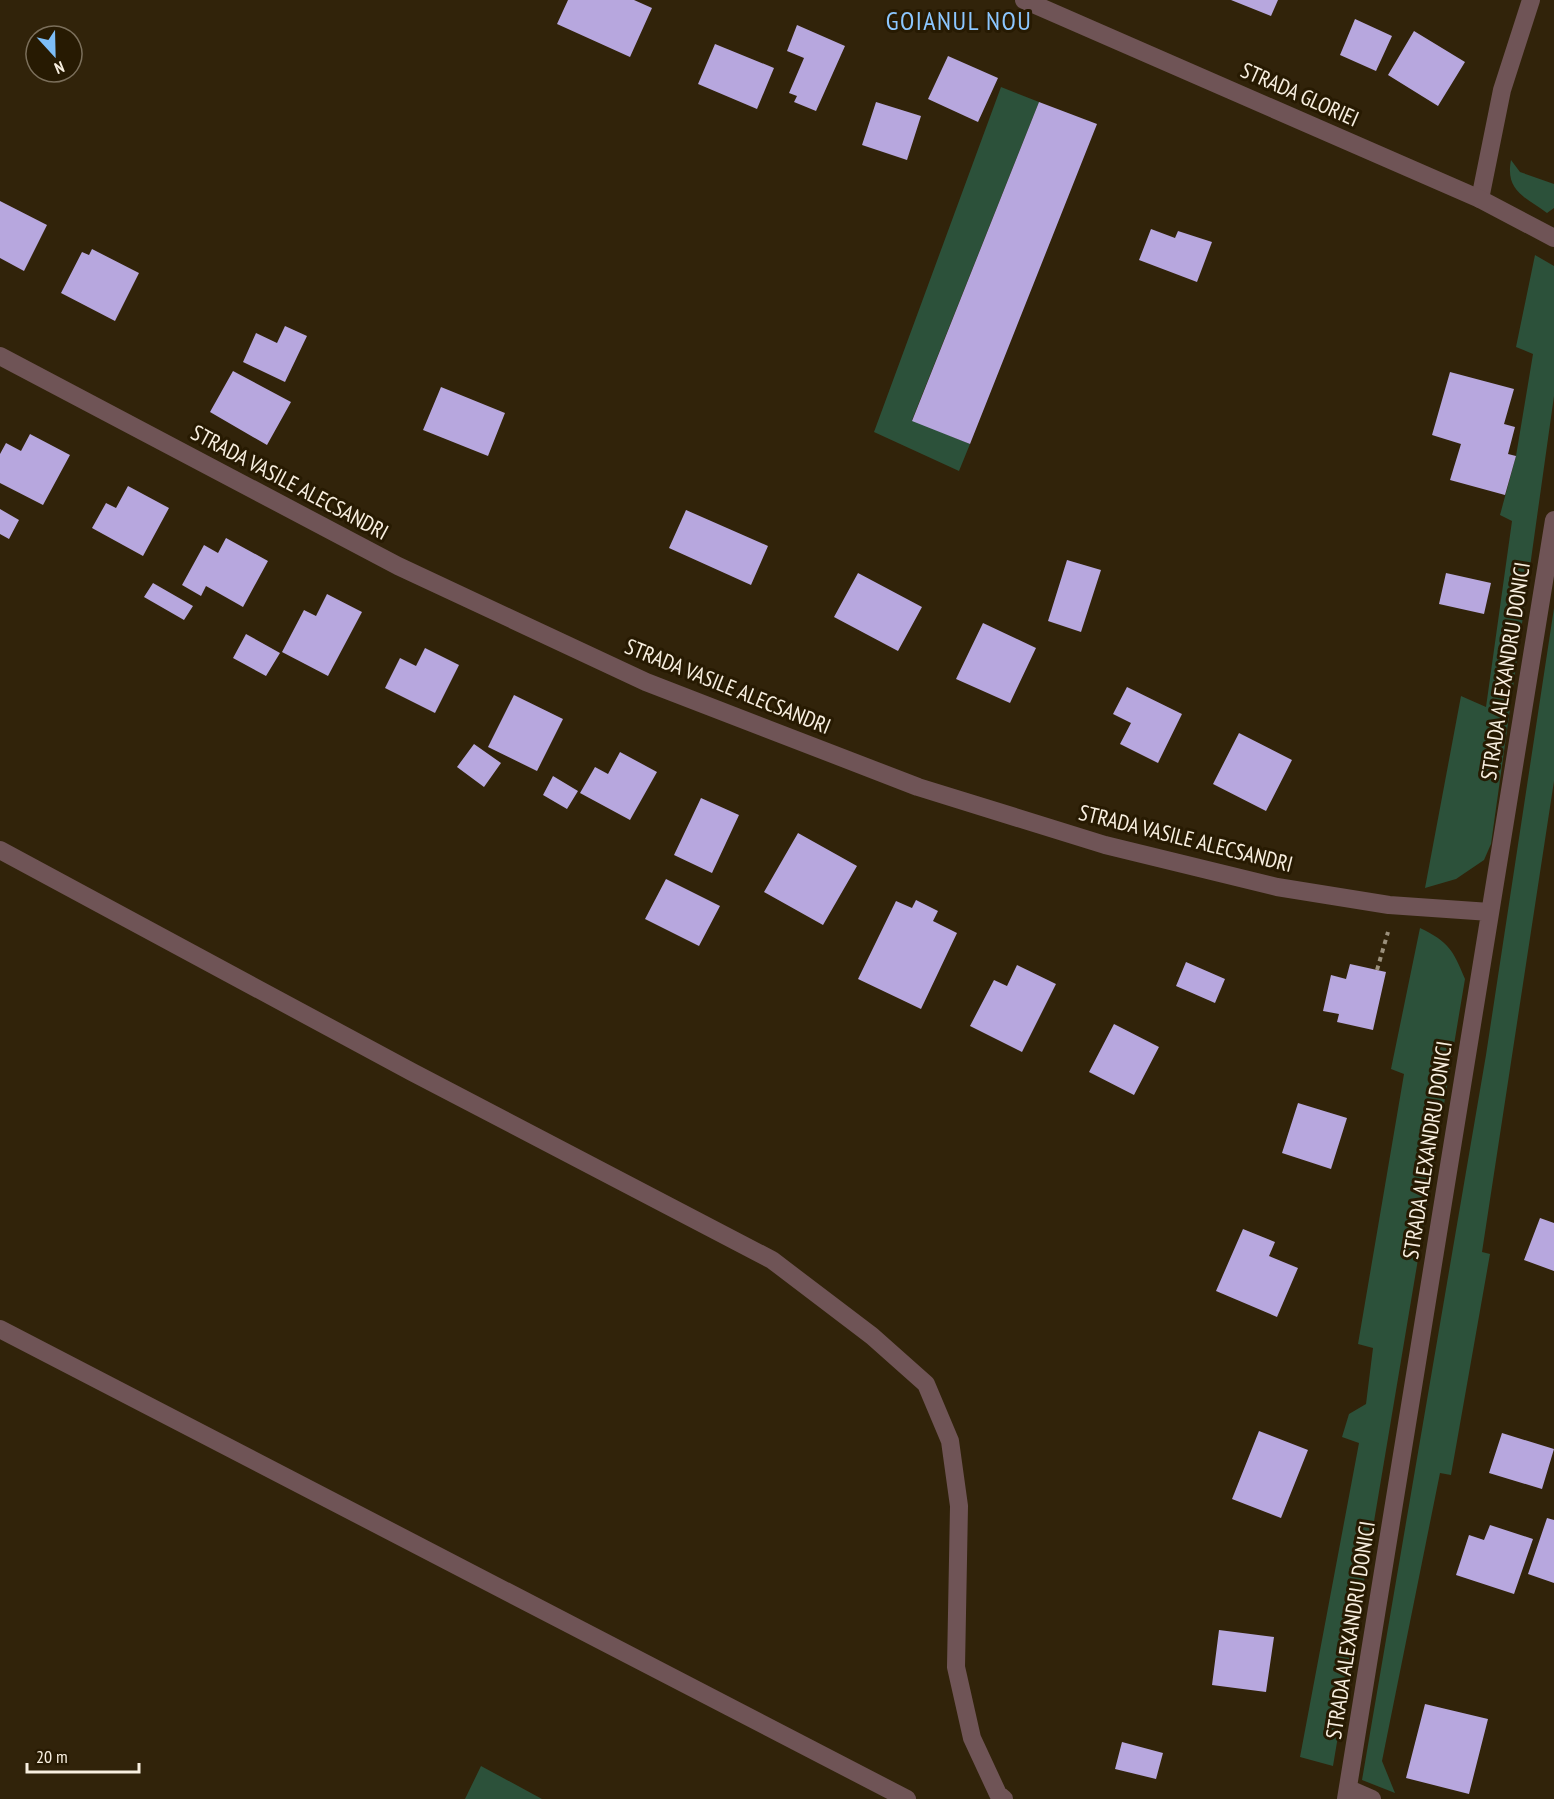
<svg xmlns="http://www.w3.org/2000/svg" width="1554" height="1799" font-family="'PT Sans Narrow',sans-serif">
<style>
.green{fill:#2c513a}
.building{fill:#b7a7de}
.lines{fill:none;stroke-linecap:round;stroke-linejoin:round}
.path{stroke:#9b907c;stroke-width:4;stroke-dasharray:4.5 4.5;stroke-linecap:butt}
.minor{stroke:#6f5456;stroke-width:18}
.tertiary{stroke:#6f5456;stroke-width:18}
.labels{text-anchor:middle;stroke-width:6;stroke-linejoin:round;paint-order:stroke}
.street-label{font-size:22px;fill:#f8efe0;stroke:#271a02}
.quarter-label{font-size:26px;letter-spacing:1.5px;fill:#8cc7ff;stroke:#271a02}
</style>
<rect width="100%" height="100%" fill="#31230a"/>
<!-- green -->
<path class="green" d="M1001,87L1039,102L912,420L970,444L959,471L874,432Z
M1511,160L1520,172L1554,184V208L1547,213C1525,197 1505,191 1511,160Z
M1535,255L1554,266V396L1491,844L1484,860L1456,879L1425,888L1461,696L1486,707L1512,521L1500,515L1516,456L1533,354L1516,347Z
M1554,608V781L1482,1252L1490,1254L1451,1475L1440,1473L1382,1761L1395,1793L1362,1780L1486,1055Z
M1420,928C1449,942 1453,950 1465,979L1333,1766L1300,1757L1359,1443L1342,1437L1349,1414L1366,1404L1373,1348L1358,1344L1404,1074L1391,1069Z
M481,1766L542,1799H465Z"/>
<!-- building -->
<path class="building" d="M568,0H634L652,8L630,57L557,24Z
M1231,0H1278L1271,16Z
M1355,19L1392,36L1376,71L1340,55Z
M797,25L845,46L816,111L794,102L797,96L789,93L804,58L787,51Z
M1414,31L1465,62L1438,106L1388,75Z
M715,44L774,68L757,109L698,84Z
M948,56L998,78L978,122L928,99Z
M876,102L921,116L907,160L862,145Z
M1039,102L1097,124L970,444L912,421Z
M0,201L47,225L24,271L0,258Z
M1151,229L1175,238L1178,231L1212,242L1197,282L1139,260Z
M92,249L139,273L115,321L61,293L82,252L89,255Z
M285,326L307,336L285,382L243,362L256,333L277,343Z
M233,371L291,402L267,445L210,412Z
M1450,372L1514,389L1504,424L1515,427L1508,454L1516,456L1505,495L1450,480L1461,444L1432,435Z
M441,387L505,413L488,456L423,430Z
M30,434L70,455L43,505L0,483V454L6,443L21,451Z
M128,486L169,508L143,556L92,528L106,503L116,508Z
M0,509L19,520L9,539L0,534Z
M686,510L768,546L751,585L669,548Z
M226,538L268,561L243,607L206,586L201,596L182,585L204,545L218,553Z
M1067,560L1101,570L1081,632L1048,621Z
M858,573L922,607L898,651L834,617Z
M1446,573L1491,583L1484,614L1439,604Z
M153,583L193,606L184,620L144,597Z
M327,594L362,612L328,676L282,652L304,610L316,616Z
M983,623L1036,648L1010,703L956,679Z
M246,634L280,653L266,676L233,658Z
M425,648L459,665L435,713L385,688L400,658L416,666Z
M1127,687L1182,714L1158,763L1120,744L1131,723L1113,714Z
M514,695L563,719L537,771L488,747Z
M1239,733L1292,760L1266,811L1213,784Z
M474,744L501,763L484,787L457,767Z
M620,752L657,772L630,820L580,793L595,767L608,774Z
M553,776L578,791L567,809L543,795Z
M701,798L739,815L712,873L674,855Z
M798,833L857,866L823,925L764,892Z
M666,879L720,906L699,946L645,919Z
M916,900L938,911L933,921L957,933L921,1009L858,979L896,901L912,908Z
M1186,962L1225,979L1215,1003L1176,986Z
M1350,964L1386,972L1373,1030L1337,1022L1339,1014L1323,1011L1331,975L1346,979Z
M1017,965L1056,984L1022,1052L970,1026L994,980L1007,986Z
M1114,1024L1159,1047L1134,1095L1089,1072Z
M1298,1103L1347,1118L1331,1169L1282,1153Z
M1540,1218L1554,1223V1271L1524,1260Z
M1243,1229L1275,1242L1269,1256L1298,1268L1277,1317L1216,1291Z
M1259,1431L1308,1450L1281,1518L1232,1499Z
M1502,1433L1554,1449L1542,1489L1489,1473Z
M1547,1518L1554,1520V1583L1528,1574Z
M1490,1525L1533,1539L1514,1594L1456,1575L1469,1535L1484,1540Z
M1219,1630L1274,1637L1266,1692L1212,1685Z
M1425,1704L1488,1719L1469,1794L1406,1778Z
M1122,1742L1163,1753L1156,1779L1115,1769Z"/>
<g class="lines">
<!-- path -->
<path class="path" d="M1377,970L1388,932"/>
<!-- minor -->
<path class="minor" d="M1480,199L1502,90L1531,0
M0,356L398,566L646,682L918,787L1105,845L1277,887L1389,905L1490,912
M0,850L412,1072L772,1260L872,1336L926,1384L950,1441L959,1506L956,1667L972,1738L998,1794L1004,1799
M0,1329L907,1799
M1349,1789L1372,1799
M1346,1799L1554,520"/>
<!-- tertiary -->
<path class="tertiary" d="M1024,0L1480,199L1554,238"/>
</g>
<g class="labels">
<!-- street labels -->
<g class="street-label">
<text transform="translate(1300 94) rotate(24)" y="8">STRADA GLORIEI</text>
<text transform="translate(290 482) rotate(28)" y="8">STRADA VASILE ALECSANDRI</text>
<text transform="translate(1505 671) rotate(-81)" y="8">STRADA ALEXANDRU DONICI</text>
<text transform="translate(728 686) rotate(22)" y="8">STRADA VASILE ALECSANDRI</text>
<text transform="translate(1186 838) rotate(14)" y="8">STRADA VASILE ALECSANDRI</text>
<text transform="translate(1427 1150) rotate(-81)" y="8">STRADA ALEXANDRU DONICI</text>
<text transform="translate(1350 1630) rotate(-81)" y="8">STRADA ALEXANDRU DONICI</text>
</g>
<!-- quarter labels -->
<g class="quarter-label">
<text x="959" y="30">GOIANUL NOU</text>
</g>
</g>
<!-- north arrow -->
<g transform="translate(54 54) rotate(158)"><circle r="28" fill="#271a02" stroke="#7b6f5b" stroke-width="1.5"/>
<path d="M0-4.5L10 22L0 15L-10 22Z" fill="#7dbef9"/>
<text y="-9" font-size="16" font-weight="bold" text-anchor="middle" fill="#f8efe0">N</text>
</g>
<!-- scale -->
<path d="M27 1763v9h112v-9" fill="none" stroke="#f8efe0" stroke-width="3"/>
<text x="36" y="1763" font-size="18" fill="#f8efe0" stroke="#271a02" stroke-width="4.5" paint-order="stroke">20 m</text>
</svg>
